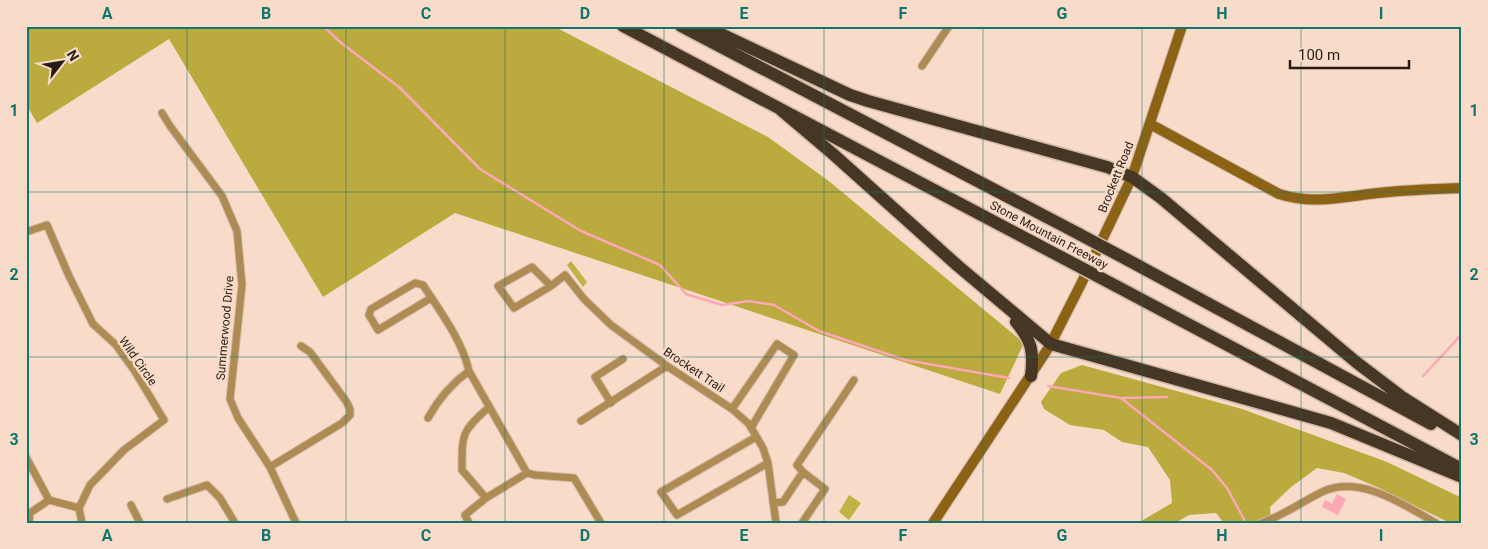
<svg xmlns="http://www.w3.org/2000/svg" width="1488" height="549" font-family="Roboto,sans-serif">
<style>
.green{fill:#c2b246}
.forest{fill:#bbaa3d}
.water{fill:#fda8b6}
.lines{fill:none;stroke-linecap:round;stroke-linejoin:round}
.stream{stroke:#fda8b6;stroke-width:2.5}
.street-casing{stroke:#d2b9a8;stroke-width:9}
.secondary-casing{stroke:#d2b9a8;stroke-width:12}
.highway-casing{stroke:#d2b9a8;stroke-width:15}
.street{stroke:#ae8b53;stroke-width:7}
.secondary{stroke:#8c6215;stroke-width:10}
.highway{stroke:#453723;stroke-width:12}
.highway-bridge-casing{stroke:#d2b9a8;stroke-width:15;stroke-linecap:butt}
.highway-bridge{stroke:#453723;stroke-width:12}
.grid{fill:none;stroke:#0f766e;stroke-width:1;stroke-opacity:0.55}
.labels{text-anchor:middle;stroke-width:5;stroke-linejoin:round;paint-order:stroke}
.street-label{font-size:12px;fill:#271d16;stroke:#f8dbc8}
.neatline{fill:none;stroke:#0f766e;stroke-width:2}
.grid-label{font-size:16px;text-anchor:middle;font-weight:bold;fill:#0f766e}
</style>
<rect width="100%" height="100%" fill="#f8dbc8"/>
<!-- green -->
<path class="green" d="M571,261L587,282L583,287L567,265Z
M849,495L861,503L849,520L839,512Z"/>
<!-- forest -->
<path class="forest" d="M26,26H553L768,137L830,182L1024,343L1000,394L455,213L323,297L169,39L37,123L26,104Z
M1082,365L1242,409L1387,462L1462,498V523H1450L1377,487L1344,473L1317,468L1291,487L1270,507L1271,523H1224L1216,513L1189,515L1175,523H1138L1172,503L1170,480L1148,447L1122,442L1104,430L1070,425L1044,409L1041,402L1061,373Z"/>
<!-- water -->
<path class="water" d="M1337,494L1346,499L1338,515L1322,507L1325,500L1332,504Z"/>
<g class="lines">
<!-- stream -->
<path class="stream" d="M323,26L340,42L399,87L480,169L581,231L660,265L686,294L722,305L749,301L774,305L819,331L905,360L1009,378
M26,30L31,26
M1423,376L1462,334
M1048,386L1121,398L1212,470L1227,488L1246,523
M1123,398L1167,397"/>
<defs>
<path id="street" d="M922,66L949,26
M162,113L170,126L222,196L237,231L242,285L230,399L238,418L270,467L296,523
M26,232L47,225L69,276L93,324L116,345L134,370L164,420L124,450L90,485L79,508
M551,286L532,267L498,286L514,308L551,286L565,275L584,299L611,325L667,366L732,409L749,424L763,448L768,463L776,523
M431,298L378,330L369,315L371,309L415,283L423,285C440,311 462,340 469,371L527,473L535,475L574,478L601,523
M611,403L595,377L623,359
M732,409L777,344L794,355L751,428
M428,418C439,398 451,384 469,371
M581,421L667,366
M756,437L661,492L677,515L768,463
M26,457L49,500
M270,467L342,423L350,415V409L346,401L310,352L301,346
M803,472L797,465L854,380
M486,498L527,473
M167,499L207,485L220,498L235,523
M49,500L79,508
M773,503L783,502L803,472L825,489L802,523
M131,505L140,523
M79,508L82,523
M29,523L30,513L49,500
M469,523L465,515L486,498L462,470C462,434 461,432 489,407
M1261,523C1283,516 1301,502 1322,492C1360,474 1404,505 1436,523"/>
<path id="secondary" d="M1150,124L1279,194C1314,205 1342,197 1378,193C1406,190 1433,189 1462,188
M933,523L1049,347L1082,282L1132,177L1182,26"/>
<path id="highway" d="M623,26L1063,258
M681,26L1079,234
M704,26L850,95L868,101L1107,167L1132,177L1161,198L1356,362L1402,397L1462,435
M781,110L833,154L958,266L1051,344L1331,423L1462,477
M1126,259L1431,424
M1116,286L1456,466
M1016,322C1032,341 1034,352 1031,376"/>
</defs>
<!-- street casing -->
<use href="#street" class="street-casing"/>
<!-- secondary casing -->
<use href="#secondary" class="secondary-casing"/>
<!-- highway casing -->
<use href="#highway" class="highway-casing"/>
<!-- street -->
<use href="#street" class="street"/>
<!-- secondary -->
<use href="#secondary" class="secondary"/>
<!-- highway -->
<use href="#highway" class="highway"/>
<defs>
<path id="highway-bridge" d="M1079,234L1126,259
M1063,258L1116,286"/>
</defs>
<!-- highway-bridge casing -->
<use href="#highway-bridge" class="highway-bridge-casing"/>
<!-- highway-bridge -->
<use href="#highway-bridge" class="highway-bridge"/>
</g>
<!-- grid -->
<path class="grid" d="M187,26V523M346,26V523M505,26V523M664,26V523M824,26V523M983,26V523M1142,26V523M1301,26V523M26,192H1462M26,357H1462"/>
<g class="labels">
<!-- street labels -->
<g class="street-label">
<text transform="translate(1116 177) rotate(-68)" y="4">Brockett Road</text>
<text transform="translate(1049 235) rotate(28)" y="4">Stone Mountain Freeway</text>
<text transform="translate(225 328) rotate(-85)" y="4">Summerwood Drive</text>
<text transform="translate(138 361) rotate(55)" y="4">Wild Circle</text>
<text transform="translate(694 370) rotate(34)" y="4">Brockett Trail</text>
</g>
</g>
<!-- border -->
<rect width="1488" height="549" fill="none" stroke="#f8dbc8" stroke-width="55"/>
<!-- north arrow -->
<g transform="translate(62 62) rotate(59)" stroke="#f8dbc8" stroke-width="4" paint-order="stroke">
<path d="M0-4L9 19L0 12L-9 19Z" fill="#271d16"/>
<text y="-8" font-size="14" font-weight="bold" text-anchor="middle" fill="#271d16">N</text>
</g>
<!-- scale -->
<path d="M1290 60v8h119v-8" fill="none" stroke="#271d16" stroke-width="2.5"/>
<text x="1298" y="60" font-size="15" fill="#271d16" stroke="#f8dbc8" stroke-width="4" paint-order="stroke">100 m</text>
<rect x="28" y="28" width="1432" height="494" class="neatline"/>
<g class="grid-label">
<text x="107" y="19">A</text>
<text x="266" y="19">B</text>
<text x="426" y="19">C</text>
<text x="585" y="19">D</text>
<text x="744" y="19">E</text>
<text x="903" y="19">F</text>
<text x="1062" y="19">G</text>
<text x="1222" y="19">H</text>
<text x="1381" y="19">I</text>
<text x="14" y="116">1</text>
<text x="1474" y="116">1</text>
<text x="14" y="280">2</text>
<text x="1474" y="280">2</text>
<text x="14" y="445">3</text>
<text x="1474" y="445">3</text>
<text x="107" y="541">A</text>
<text x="266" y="541">B</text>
<text x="426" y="541">C</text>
<text x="585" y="541">D</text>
<text x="744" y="541">E</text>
<text x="903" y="541">F</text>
<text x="1062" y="541">G</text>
<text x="1222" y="541">H</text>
<text x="1381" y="541">I</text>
</g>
</svg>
